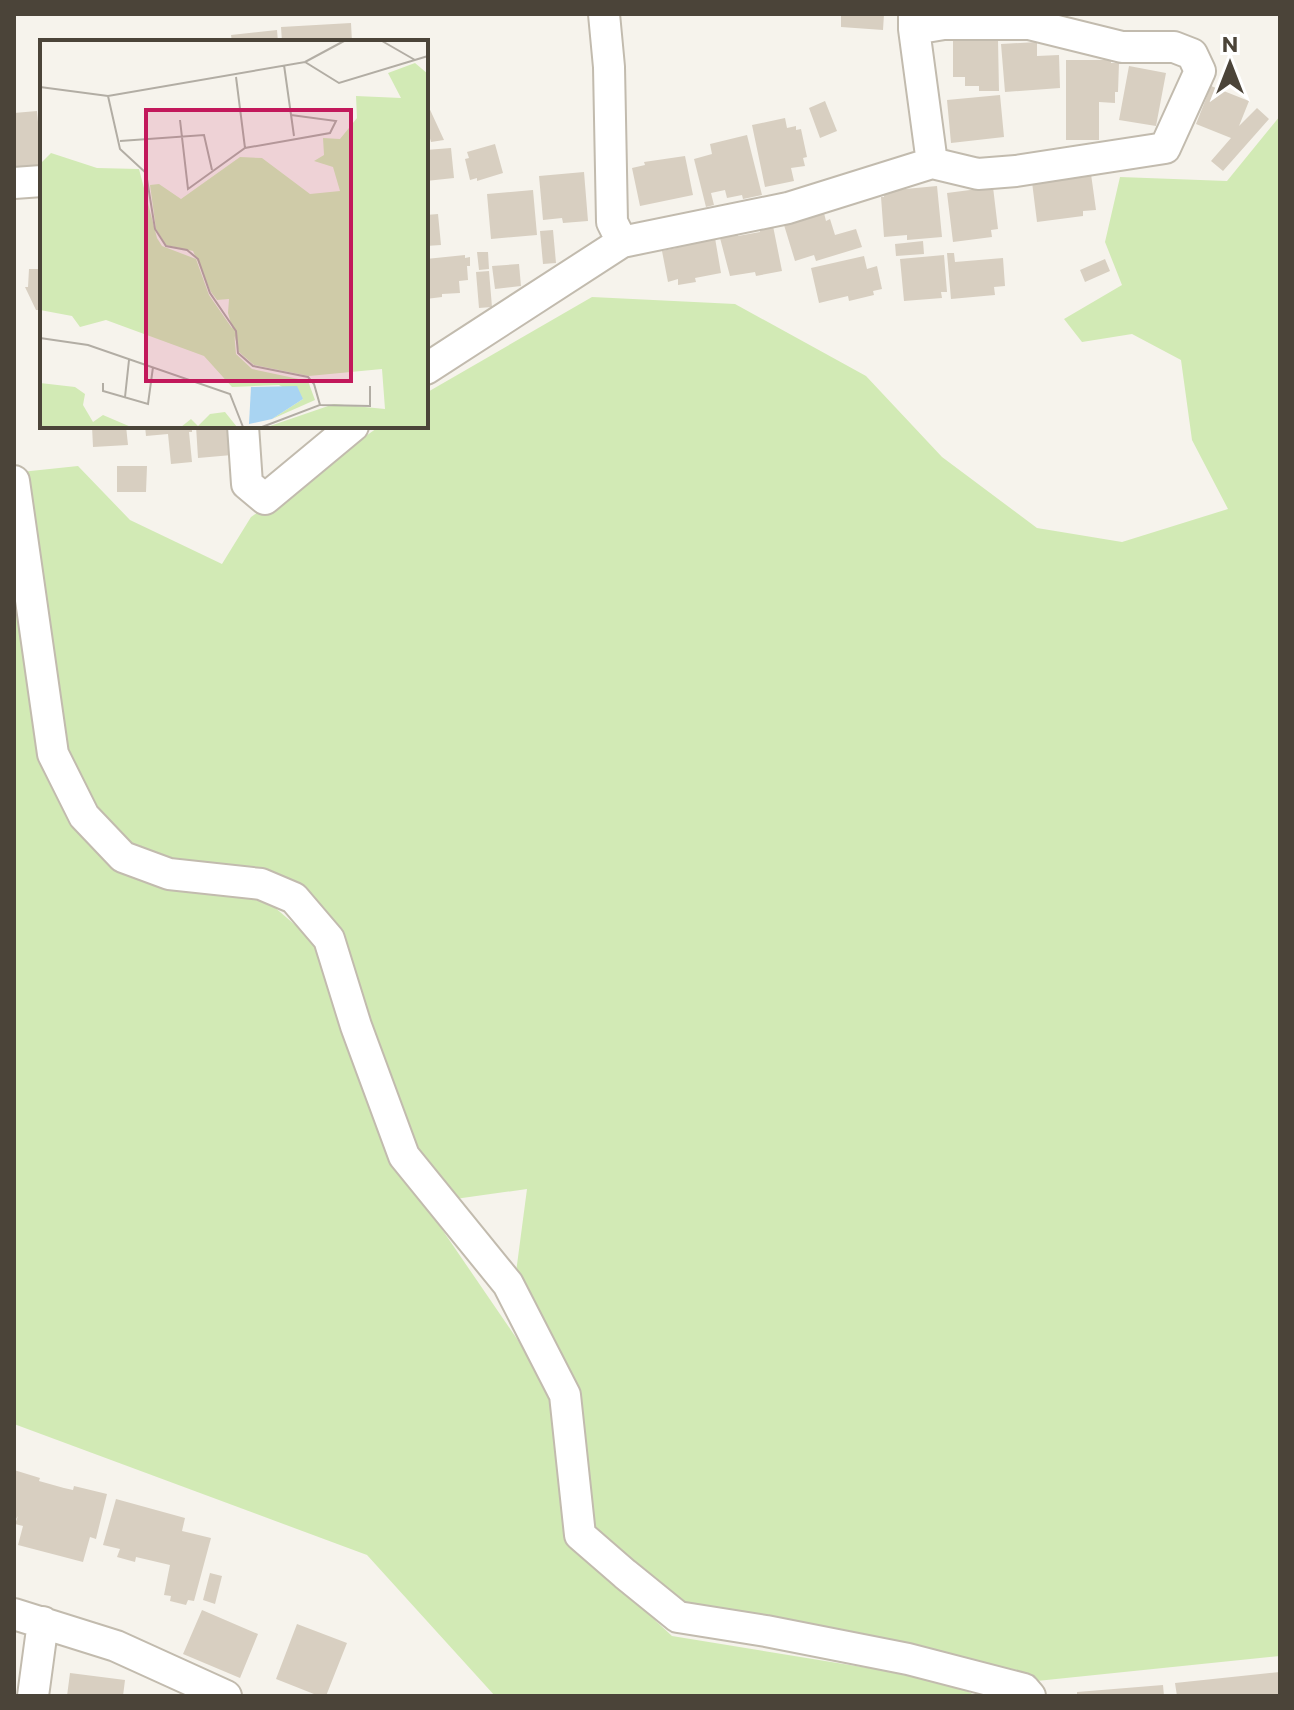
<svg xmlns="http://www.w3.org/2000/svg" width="1294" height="1710" font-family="Commissioner,sans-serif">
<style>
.green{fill:#d2eab5}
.building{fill:#d8cfc1}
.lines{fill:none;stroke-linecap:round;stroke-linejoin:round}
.street-casing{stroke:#c2bbae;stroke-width:34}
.street{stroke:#fff;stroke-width:30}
.inset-road{fill:none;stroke:#b2ada4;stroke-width:2}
.view{fill:#c2185b;fill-opacity:0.15;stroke:#c2185b;stroke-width:4}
.inset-edge{fill:none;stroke:#4b4439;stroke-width:4}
</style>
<rect width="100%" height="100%" fill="#f6f3ec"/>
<!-- green -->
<path class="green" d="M1280,116V1656L1027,1682L681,1610L588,1531L573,1392L515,1280L527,1189L448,1200L410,1152L298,892L127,851L91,811L60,752L21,472L78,466L130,520L222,564L251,517L380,426H426V393L592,297L735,304L866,376L942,457L1037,528L1122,542L1228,509L1192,440L1181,360L1132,334L1082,342L1064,319L1122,285L1105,242L1120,177L1227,181Z
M14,572L67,810L101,858L173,884L265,899L316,943L400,1168L556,1396L568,1539L672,1636L942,1680L977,1696H495L367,1555L14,1424Z"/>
<!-- building -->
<path class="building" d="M841,14H884L883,30L841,27Z
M351,23L352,42H282L281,27Z
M277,30L278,42H232L231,35Z
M953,40H998L999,91H979V86H965V77H953Z
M1037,42V56L1059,55L1060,88L1005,92L1001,44Z
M1066,60H1111V63H1119L1118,92H1115V103L1099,102V140H1066Z
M1129,66L1166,73L1156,126L1119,120Z
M1211,86L1249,101L1239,126L1257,108L1269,119L1223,171L1211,161L1231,138L1196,124Z
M1000,95L1004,137L951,143L947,100Z
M426,101L444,140L431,142L429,135H426Z
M825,101L837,131L820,138L809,108Z
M37,111L42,166L14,169V113Z
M785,118L787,128L796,126V130L801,129L807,157L803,158L805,166L791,168L794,181L765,187L752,125Z
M747,135L762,195L743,199L742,195L727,198L725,190L711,193L714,205L706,207L694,159L712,154L710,144Z
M495,144L503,173L477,181V178L470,180L465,159L469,158L467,152Z
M451,148L454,178L426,181V150Z
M685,156L693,195L640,206L632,168L645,165L644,162Z
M584,172L588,221L563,223L562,218L543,220L539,176Z
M1091,174L1096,210L1083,211V216L1037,222L1032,182Z
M937,186L942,237L907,240V235L884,237L881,197H884V191Z
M993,187L998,229L991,230L992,237L953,242L947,193Z
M533,190L537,235L491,239L487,194Z
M824,213L826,221L830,219L835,235L856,229L862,247L816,261L814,255L795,261L784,225Z
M438,214L441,245L426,246V215Z
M773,226L782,271L756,276L755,272L730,276L720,238L738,234V236L760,232V229Z
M553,230L556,263L543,264L540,231Z
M715,238L721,273L695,278L696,282L678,285V279L668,282L662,251L676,248L675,245Z
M923,241L924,254L896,256L895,244Z
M477,252H488L489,269L479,270Z
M947,253H954L955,262L1003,258L1005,286L994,287L995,295L951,299Z
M465,255V258L470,257V266H467L468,280L459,281L460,293L442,294V297L426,299V259Z
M944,255L947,292H941L942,298L904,301L900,259Z
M864,256L867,269L877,266L882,289L873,291L874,295L849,301L848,296L819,303L811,268Z
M1105,259L1110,271L1085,282L1080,270Z
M519,264L521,286L495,289L492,266Z
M29,269H42V310H36L25,287H28Z
M489,271L492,307L479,308L476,272Z
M92,426H126L128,445L93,447Z
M145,426H192V432H189L192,462L171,464L168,434L146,436Z
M196,426H230L232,455L198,458Z
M117,466H147L146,492H117Z
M14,1470L40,1478L39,1481L64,1488L73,1490L74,1486L107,1494L96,1539L90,1537L83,1562L18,1545L23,1526L15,1524L18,1516L14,1522Z
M116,1499L185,1518L182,1531L211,1538L194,1601L188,1600L186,1605L170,1601L171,1596L164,1595L170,1565L136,1557L135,1562L117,1557L120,1549L103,1545Z
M210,1573L222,1576L215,1604L203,1600Z
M202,1610L258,1634L240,1678L183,1654Z
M297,1624L347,1643L326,1696H319L276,1679Z
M1280,1672V1696H1177L1175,1683Z
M70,1673L125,1680L123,1696H67Z
M1163,1685L1164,1696H1077V1692Z"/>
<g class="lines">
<defs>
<path id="street" d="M604,14L609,67L612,222L622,242
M914,14V29L932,163
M14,183L42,181
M426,369L622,242L788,208L932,163L978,174L1016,171L1165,148L1200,71L1192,54L1174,47H1122L1029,24H944L914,29
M243,426L247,484L265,499L353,426
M14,481L53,754L84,816L123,857L169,874L261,884L294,898L329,939L356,1026L404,1156L508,1284L565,1395L580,1535L625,1574L678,1617L766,1631L908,1659L1024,1689L1030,1696
M14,1614L116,1646L226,1696
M33,1696L43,1622"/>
</defs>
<!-- street casing -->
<use href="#street" class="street-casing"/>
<!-- street -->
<use href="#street" class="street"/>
</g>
<!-- overview -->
<g transform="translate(40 40)">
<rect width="388" height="388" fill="#f6f3ec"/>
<path d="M375,23L388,34V387H227L294,364L345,369L342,329L269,336L214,325L199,312L188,273L189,259L177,260L171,252L153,211L126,205L116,189L110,145L119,144L141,159L200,117L222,118L270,154L300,151L293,127L274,121L284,115L283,98L300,99L317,78L316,56L361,58L348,33ZM11,113L57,128L99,129L117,198L122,206L156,219L169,255L194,291L196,314L212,329L268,341L275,360L232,379L263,359L239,345L192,347L164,316L66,280L40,287L32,276L0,270V124ZM0,343L35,347L45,354L43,365L53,382L63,375L91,387H0ZM185,372L197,387H141L151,379L158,386L170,374Z" fill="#d2eab5"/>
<path d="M257,346L263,359L232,379L209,384L211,347Z" fill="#a9d4f2"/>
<path class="inset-road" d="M342,1L375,20M265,22L304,1M244,25L254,96M196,37L205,108M0,47L68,56L265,22L299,43L388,16M68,56L80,109L106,133L115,189L126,206L147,210L158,219L170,253L196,291L198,313L213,326L268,337L274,344L280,365L222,387M140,80L148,149L205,108L290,93L296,81L251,75M80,101L164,95L172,130M0,298L48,305L190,354L203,387M63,343V351L108,364L113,327M85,357L89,320M280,365L330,366V346"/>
<path class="view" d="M106,70H311V341H106Z"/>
<rect width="388" height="388" class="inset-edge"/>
</g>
<!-- border -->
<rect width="1294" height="1710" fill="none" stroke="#4b4439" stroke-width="32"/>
<!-- north arrow -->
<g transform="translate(1230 64)" stroke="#ffffff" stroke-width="6" paint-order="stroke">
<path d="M0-6L14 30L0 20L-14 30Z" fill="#4b4439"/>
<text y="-12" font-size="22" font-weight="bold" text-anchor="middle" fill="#4b4439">N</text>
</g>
</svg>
